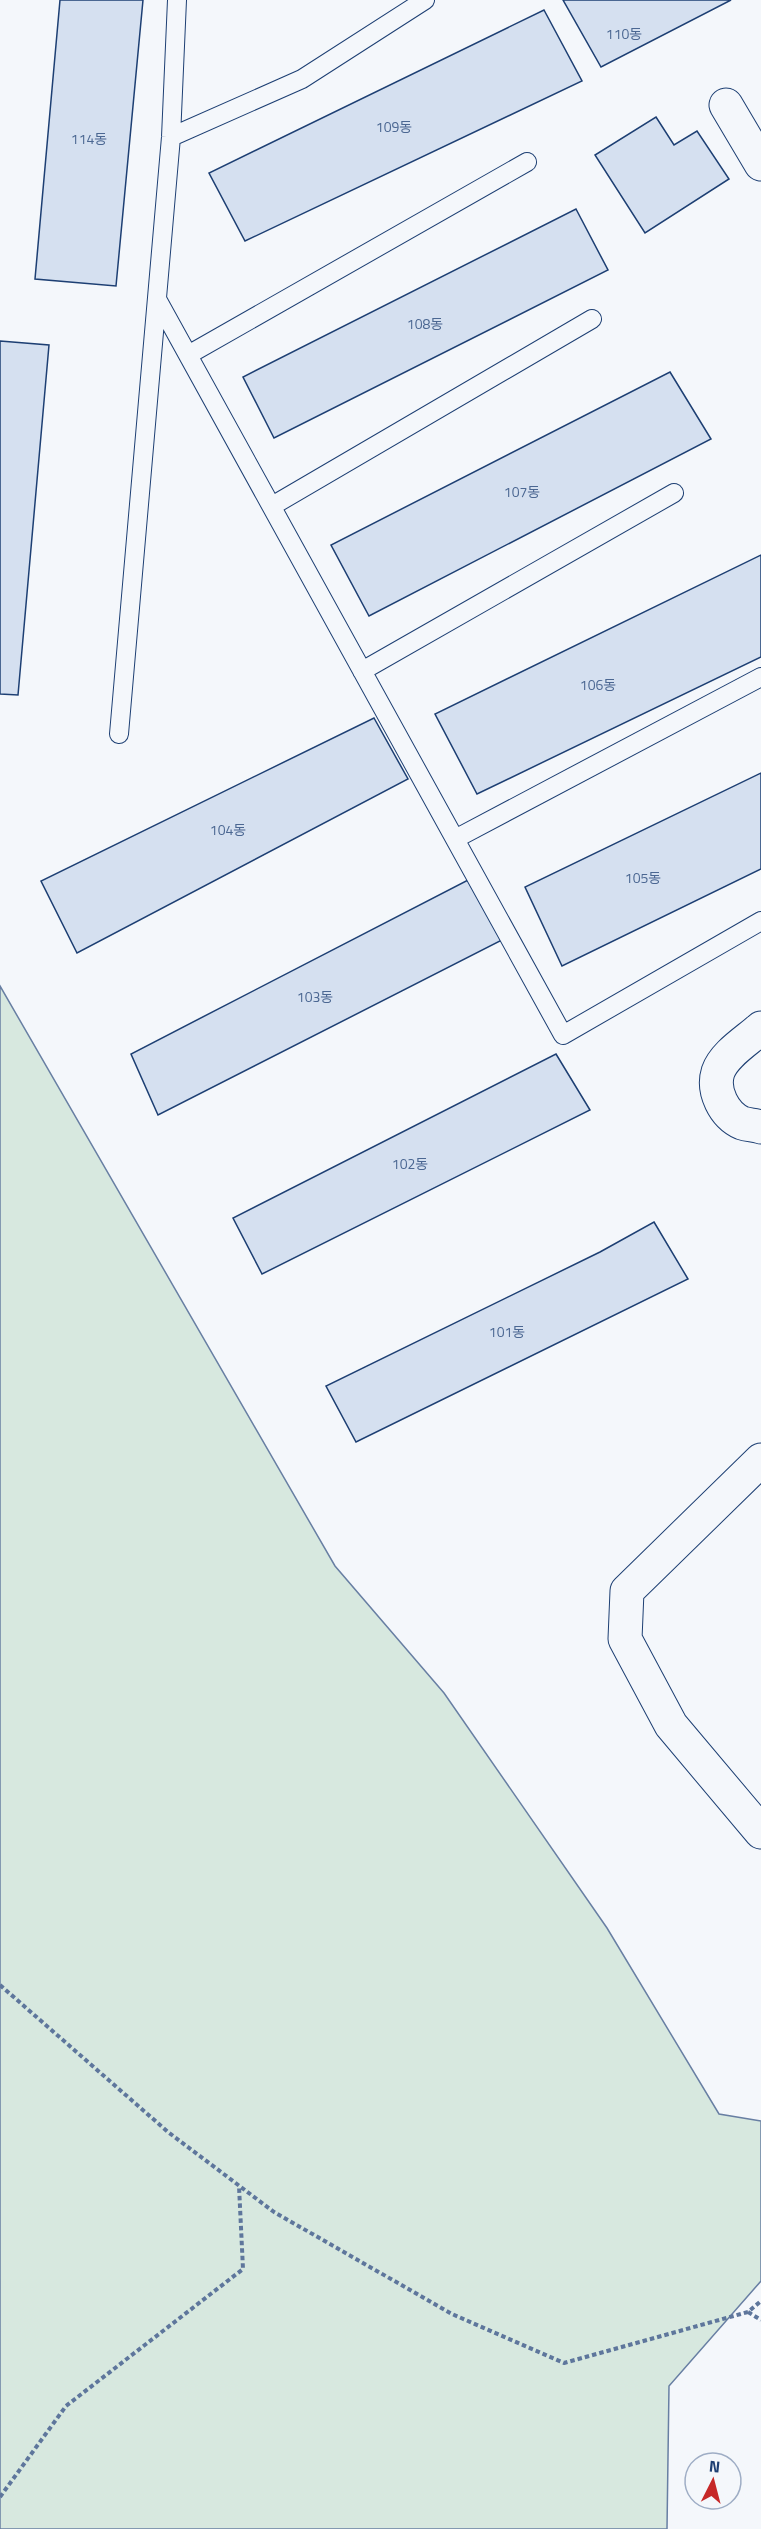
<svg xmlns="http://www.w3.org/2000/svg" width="761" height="2529" font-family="'Titillium Web','Noto Sans KR',sans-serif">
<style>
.green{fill:#d7e8df;stroke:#687fa3;stroke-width:1.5}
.building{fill:#d5e0f0;stroke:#1d3f73;stroke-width:1.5}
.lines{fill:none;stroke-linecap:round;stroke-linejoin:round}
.lane-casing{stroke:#1d3f73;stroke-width:20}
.street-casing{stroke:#1d3f73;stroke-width:35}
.path{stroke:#5e769c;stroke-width:4;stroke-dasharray:4.5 3;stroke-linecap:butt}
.lane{stroke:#f4f7fb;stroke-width:18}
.street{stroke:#f4f7fb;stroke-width:33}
.labels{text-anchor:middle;stroke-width:4.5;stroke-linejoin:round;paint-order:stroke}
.number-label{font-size:14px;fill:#4b6792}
</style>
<rect width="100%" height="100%" fill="#f4f7fb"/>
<!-- green -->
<path class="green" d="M0,986L335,1566L444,1693L607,1928L719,2114L761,2121V2281L669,2386L667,2529H0Z"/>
<!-- building -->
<path class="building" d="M60,0H143L116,286L35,279Z
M563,0H731L601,67Z
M544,10L582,81L245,241L209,173Z
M656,117L674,145L697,131L729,179L645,233L595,155Z
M576,209L608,270L274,438L243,377Z
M0,341L49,345L18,695L0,694Z
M670,372L711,439L369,616L331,545Z
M761,555V657L477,794L435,714Z
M374,718L408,779L77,953L41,881Z
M761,773V869L562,966L525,887Z
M470,879L502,940L158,1115L131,1054Z
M556,1054L590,1110L262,1274L233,1218Z
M654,1222L688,1279L356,1442L326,1386L600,1252Z"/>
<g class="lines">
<defs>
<path id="lane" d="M171,137L302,79L425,0
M157,299L563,1035L761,921
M188,355L527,162
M272,506L592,319
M362,671L674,493
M119,734L171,137L177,0
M455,839L761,677"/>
<path id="street" d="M726,105L761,164
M761,1028C748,1040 724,1054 718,1072C712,1091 724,1115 742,1123C748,1125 755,1125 761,1127
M761,1460L627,1591L625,1639L671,1725L761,1832"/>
</defs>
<!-- lane casing -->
<use href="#lane" class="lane-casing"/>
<!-- street casing -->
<use href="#street" class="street-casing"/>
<!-- path -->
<path class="path" d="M0,1985L168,2132L274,2212L452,2314L564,2363L748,2312L761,2301
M748,2312L761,2320
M0,2497L66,2406L243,2269L239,2186"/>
<!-- lane -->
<use href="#lane" class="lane"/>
<!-- street -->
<use href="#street" class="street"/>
</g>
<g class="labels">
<!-- number labels -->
<g class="number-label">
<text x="624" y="39">110동</text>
<text x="394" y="132">109동</text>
<text x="89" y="144">114동</text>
<text x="425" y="329">108동</text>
<text x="522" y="497">107동</text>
<text x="598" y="690">106동</text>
<text x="228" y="835">104동</text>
<text x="643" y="883">105동</text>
<text x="315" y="1002">103동</text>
<text x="410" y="1169">102동</text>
<text x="507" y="1337">101동</text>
</g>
</g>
<!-- north arrow -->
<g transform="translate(713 2481) rotate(6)"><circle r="28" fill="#f4f7fb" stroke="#9eadc5" stroke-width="1.5"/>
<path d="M0-4.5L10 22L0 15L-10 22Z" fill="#c62828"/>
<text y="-9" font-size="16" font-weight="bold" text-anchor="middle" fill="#1d3f73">N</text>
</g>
</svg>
